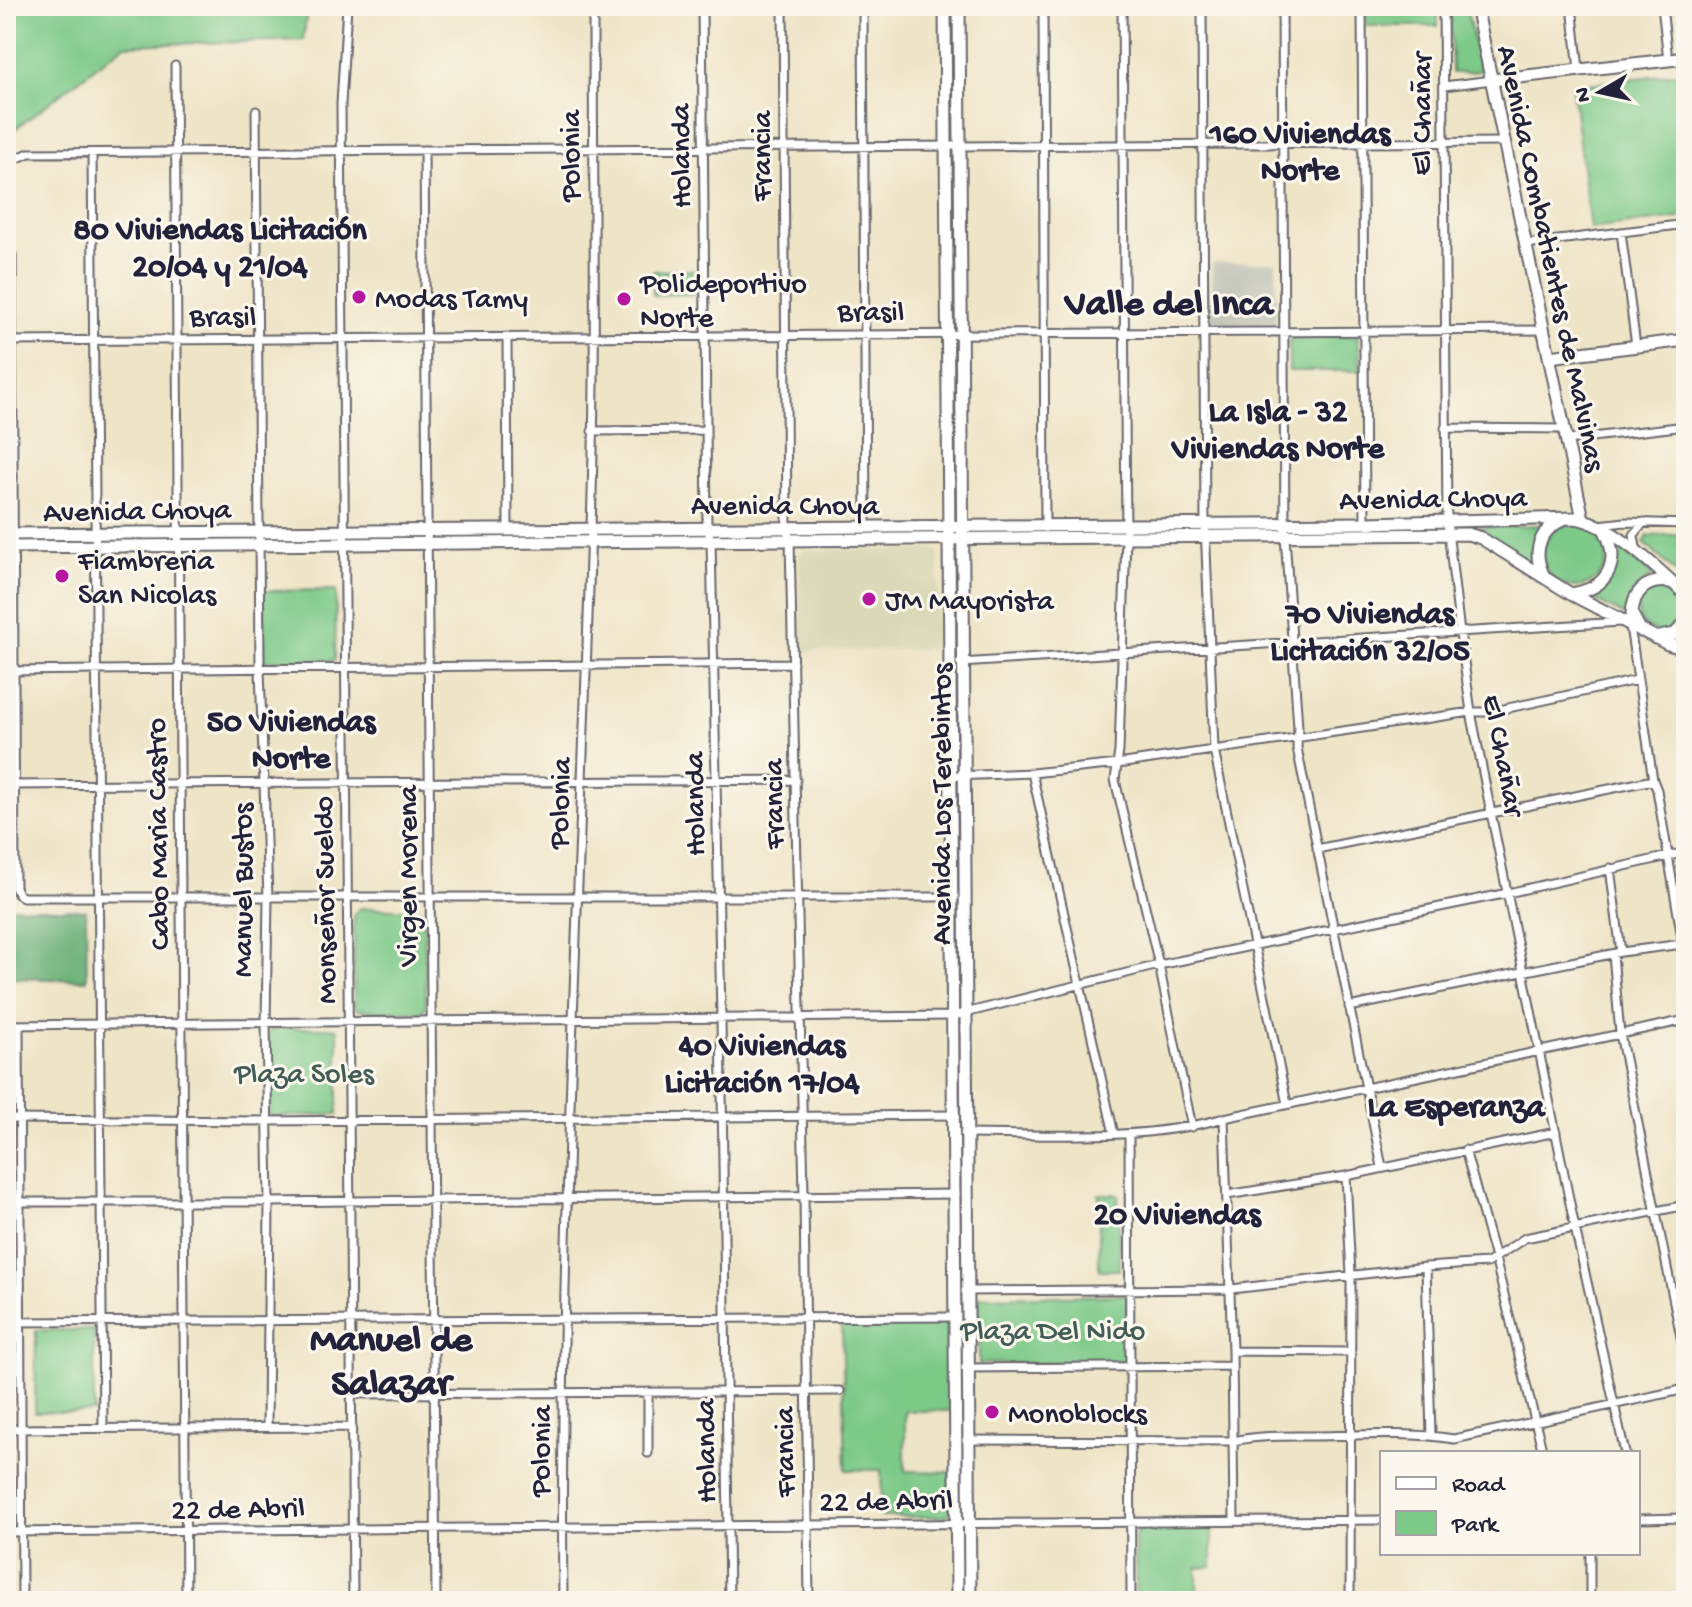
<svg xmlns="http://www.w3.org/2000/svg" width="1692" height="1607" font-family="'Gochi Hand',sans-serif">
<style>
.built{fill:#dcd9b8}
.industrial{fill:#c4c6b9}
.green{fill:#7dc988;stroke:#507662;stroke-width:2}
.forest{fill:#66ad74;stroke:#446858;stroke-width:2}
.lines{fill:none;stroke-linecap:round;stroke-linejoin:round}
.street-casing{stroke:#69666c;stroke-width:11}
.secondary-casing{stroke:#69666c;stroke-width:15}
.street{stroke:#fff;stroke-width:7}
.secondary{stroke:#fff;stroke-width:11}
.poi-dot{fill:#b5179e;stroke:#fbf7ec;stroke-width:3}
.labels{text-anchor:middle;stroke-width:6;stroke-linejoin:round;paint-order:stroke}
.street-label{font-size:30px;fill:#22223b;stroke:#fbf7ec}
.poi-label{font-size:30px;fill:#22223b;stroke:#fbf7ec;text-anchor:start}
.park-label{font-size:30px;fill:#425c56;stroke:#fbf7ec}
.neighbourhood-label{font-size:32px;font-weight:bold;fill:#22223b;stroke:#fbf7ec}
.district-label{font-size:38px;font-weight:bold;fill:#22223b;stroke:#fbf7ec}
</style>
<rect width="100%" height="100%" fill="#fbf7ec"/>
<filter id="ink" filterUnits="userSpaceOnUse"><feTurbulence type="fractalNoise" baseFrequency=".0125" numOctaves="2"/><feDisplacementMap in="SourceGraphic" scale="16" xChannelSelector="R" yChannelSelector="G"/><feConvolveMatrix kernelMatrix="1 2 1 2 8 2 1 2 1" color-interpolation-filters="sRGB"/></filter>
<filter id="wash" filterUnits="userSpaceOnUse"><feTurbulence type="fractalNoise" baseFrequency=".006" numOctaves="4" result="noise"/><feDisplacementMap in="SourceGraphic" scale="32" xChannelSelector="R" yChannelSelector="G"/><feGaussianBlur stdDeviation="1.8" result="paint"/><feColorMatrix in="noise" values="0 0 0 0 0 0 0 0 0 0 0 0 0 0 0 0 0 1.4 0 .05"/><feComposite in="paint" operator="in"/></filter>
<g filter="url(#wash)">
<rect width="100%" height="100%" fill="#eee4c6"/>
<!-- built -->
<path class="built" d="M935,549L939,552L938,644L933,649L805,651L801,646L799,554L804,550Z"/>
<!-- industrial -->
<path class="industrial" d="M1276,262V320L1272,324H1216L1212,321V263Z"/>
<!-- green -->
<path class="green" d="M6,6H308L303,40L124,45L6,136Z
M1366,6H1438V26H1366Z
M1450,6H1466L1480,71L1452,73Z
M1686,72V217L1590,229L1572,86Z
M693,270L694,294L653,295V271Z
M1295,335L1358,336L1361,371H1289V342Z
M1543 555a32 32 0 1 1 64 0a32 32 0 1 1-64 0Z
M1543,525L1533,546L1531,565L1468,529L1461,528Z
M1686,534V582L1644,543L1648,536Z
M1619,548L1653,575C1638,587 1625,593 1627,617L1587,596C1614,585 1612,571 1619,548Z
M1638 610a22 22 0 1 1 44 0a22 22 0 1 1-44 0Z
M336,590L335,660L265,661L263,591Z
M360,908L424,910L426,1006L422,1012L357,1010L354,1005V914Z
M277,1028H333L338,1030V1114L273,1117L270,1115L267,1035L271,1030Z
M1099,1194H1118L1119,1270H1099Z
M1127,1295L1128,1362L979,1364L978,1297Z
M942,1322L947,1325L949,1331L950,1411H905V1471L950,1472L951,1511L947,1516L942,1517H882L881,1470H846L842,1324Z
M36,1330H94V1412H35Z
M1142,1529H1212V1567L1197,1568V1601H1136L1135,1536L1137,1531Z"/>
<!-- forest -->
<path class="forest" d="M6,849L9,907L86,910L87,980L6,978Z"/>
</g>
<g filter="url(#ink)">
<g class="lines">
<defs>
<path id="street" d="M347,6L341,104L353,1601
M702,6L707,528L711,540L721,1017L729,1601
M783,6L787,528L790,540L804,1196L809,1601
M863,6L866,527
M1043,6L1045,528
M1122,6L1126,537L1119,751L1115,780L1159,965L1192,1127
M1202,6L1205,524L1214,750L1287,1104
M1282,6L1285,536L1298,727L1297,748L1382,1167
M1362,6L1365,524
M1443,6L1447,522L1460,633L1471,712L1491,813L1575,1228L1625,1453
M1572,6L1579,70
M1662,6L1668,60
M175,66L186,1601
M1444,86L1492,80
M256,111L260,670L268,898L266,1023L269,1202L267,1427
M424,150L436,1601
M92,153L103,1428
M18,158L29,153L1504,142
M1621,232L1636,346
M1526,244L1686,224
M12,255L15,887L18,894L23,897H955
M507,337L508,530
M6,341L1543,330
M1445,428L1564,429
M592,431L706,430
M1566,440L1686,426
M1599,525L1625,522L1686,524
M1636,548L1634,535L1644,522
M1630,626L1653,780L1657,790L1686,962
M960,663L1621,622
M6,671L793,663
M1032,773L1114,1134
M951,776L1032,773L1118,764L1471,712H1490L1637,680
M6,785L796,780
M1317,849L1653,780
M1610,868L1621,952
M1613,954L1620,1034L1686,1362
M1349,1007L1621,952L1683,944
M6,1025L953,1016L1159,965L1508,893L1686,852
M19,1025L22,1601
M1224,1118L1232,1351L1234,1521
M6,1119L266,1121L956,1115
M964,1134C1050,1134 1141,1142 1224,1118L1686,1020
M1129,1134L1131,1601
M1465,1150L1495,1258L1543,1453
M1346,1176L1351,1275L1350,1601
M1227,1195L1346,1176L1556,1132
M6,1202H269L956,1194
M1426,1267L1431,1435
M965,1291L1231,1289L1426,1267L1487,1263L1525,1238L1686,1205
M6,1322L955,1317
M1232,1351L1350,1352
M965,1368L1232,1366
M351,1394L840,1391
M6,1429L351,1427
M966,1440L1233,1441C1260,1435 1288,1436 1315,1436C1361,1435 1409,1432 1454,1439L1686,1389
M648,1453V1392
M1684,1518L1685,1601
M1638,1519L1686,1518
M6,1532L1382,1520
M1590,1553V1601
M563,1601C559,1243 580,885 591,527C597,354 593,180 593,6"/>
<path id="secondary" d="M945,6L957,1601
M959,6L970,1601
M1476,6L1583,519
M1492,80L1686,58
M1549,357L1686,340
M6,534L1365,523L1575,518C1611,523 1659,570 1686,595
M6,547L1468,534L1481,538L1571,594L1668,644L1675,646L1686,644
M1545,578C1532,555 1537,532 1562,520
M1571,594C1606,589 1622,564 1605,531
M1641,631L1632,614C1633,591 1647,579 1670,582
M1655,638L1675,634L1686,622"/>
</defs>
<!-- street casing -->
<use href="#street" class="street-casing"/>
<!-- secondary casing -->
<use href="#secondary" class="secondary-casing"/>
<!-- street -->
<use href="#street" class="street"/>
<!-- secondary -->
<use href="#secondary" class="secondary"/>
</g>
</g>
<!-- markers -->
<g class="poi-dot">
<circle cx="359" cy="297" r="8"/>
<circle cx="624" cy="299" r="8"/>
<circle cx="62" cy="576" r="8"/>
<circle cx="869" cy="599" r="8"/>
<circle cx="992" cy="1412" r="8"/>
</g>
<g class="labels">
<!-- street labels -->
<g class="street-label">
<text transform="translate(1420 114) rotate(-90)" y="10">El Chañar</text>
<text transform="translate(569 156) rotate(-90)" y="10">Polonia</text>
<text transform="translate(679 156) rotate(-91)" y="10">Holanda</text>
<text transform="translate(760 156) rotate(-90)" y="10">Francia</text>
<text transform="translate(1553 258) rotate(78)" y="10">Avenida Combatientes de Malvinas</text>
<text x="871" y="320">Brasil</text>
<text x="223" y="325">Brasil</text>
<text transform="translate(1433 497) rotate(-1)" y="10">Avenida Choya</text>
<text x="785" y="514">Avenida Choya</text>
<text transform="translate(137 509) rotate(-1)" y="10">Avenida Choya</text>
<text transform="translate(1505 755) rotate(79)" y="10">El Chañar</text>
<text transform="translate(558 803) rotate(-88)" y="10">Polonia</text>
<text transform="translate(693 804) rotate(-91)" y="10">Holanda</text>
<text transform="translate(772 804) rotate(-91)" y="10">Francia</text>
<text transform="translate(940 804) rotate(-90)" y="10">Avenida Los Terebintos</text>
<text transform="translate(156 834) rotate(-91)" y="10">Cabo Maria Castro</text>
<text transform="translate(406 876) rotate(-90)" y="10">Virgen Morena</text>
<text transform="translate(241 890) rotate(-90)" y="10">Manuel Bustos</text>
<text transform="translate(323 900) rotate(-91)" y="10">Monseñor Sueldo</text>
<text transform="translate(539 1451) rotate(-89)" y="10">Polonia</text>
<text transform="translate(704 1451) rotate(-91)" y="10">Holanda</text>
<text transform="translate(783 1452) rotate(-91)" y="10">Francia</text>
<text transform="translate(886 1499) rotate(-1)" y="10">22 de Abril</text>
<text transform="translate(238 1507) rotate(-1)" y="10">22 de Abril</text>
</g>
<!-- poi labels -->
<g class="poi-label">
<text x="640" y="292">Polideportivo<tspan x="640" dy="34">Norte</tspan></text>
<text x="375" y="307">Modas Tamy</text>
<text x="78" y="569">Fiambreria<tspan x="78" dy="34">San Nicolas</tspan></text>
<text x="885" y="609">JM Mayorista</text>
<text x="1008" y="1422">Monoblocks</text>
</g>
<!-- park labels -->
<g class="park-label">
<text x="304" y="1082">Plaza Soles</text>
<text x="1053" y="1339">Plaza Del Nido</text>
</g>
<!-- neighbourhood labels -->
<g class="neighbourhood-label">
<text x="1300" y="142">160 Viviendas<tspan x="1300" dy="37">Norte</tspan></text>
<text x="220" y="238">80 Viviendas Licitación<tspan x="220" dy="37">20/04 y 21/04</tspan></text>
<text x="1278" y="420">La Isla - 32<tspan x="1278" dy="37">Viviendas Norte</tspan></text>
<text x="1370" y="622">70 Viviendas<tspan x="1370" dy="37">Licitación 32/05</tspan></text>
<text x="291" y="730">50 Viviendas<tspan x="291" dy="37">Norte</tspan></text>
<text x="762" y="1054">40 Viviendas<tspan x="762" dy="37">Licitación 17/04</tspan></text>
<text x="1456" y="1115">La Esperanza</text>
<text x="1177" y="1223">20 Viviendas</text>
</g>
<!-- district labels -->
<g class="district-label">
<text x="1169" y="313">Valle del Inca</text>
<text x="391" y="1349">Manuel de<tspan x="391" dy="44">Salazar</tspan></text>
</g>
</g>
<!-- margin -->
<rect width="1692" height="1607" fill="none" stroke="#fbf7ec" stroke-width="32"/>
<!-- legend -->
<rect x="1380" y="1451" width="260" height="104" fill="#fbf7ec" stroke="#a4a2a5" stroke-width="2"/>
<rect x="1396" y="1477" width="40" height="12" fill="#ffffff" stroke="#a4a2a5" stroke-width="2"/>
<text x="1452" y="1491" font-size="24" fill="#22223b">Road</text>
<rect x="1396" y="1511" width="40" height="24" fill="#7dc988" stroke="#a4a2a5" stroke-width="2"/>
<text x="1452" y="1531" font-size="24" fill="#22223b">Park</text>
<!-- north arrow -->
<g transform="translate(1600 92) rotate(261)" stroke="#fbf7ec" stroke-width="6" paint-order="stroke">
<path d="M0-6L14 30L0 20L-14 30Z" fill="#22223b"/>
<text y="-12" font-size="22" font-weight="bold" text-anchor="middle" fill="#22223b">N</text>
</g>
</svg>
